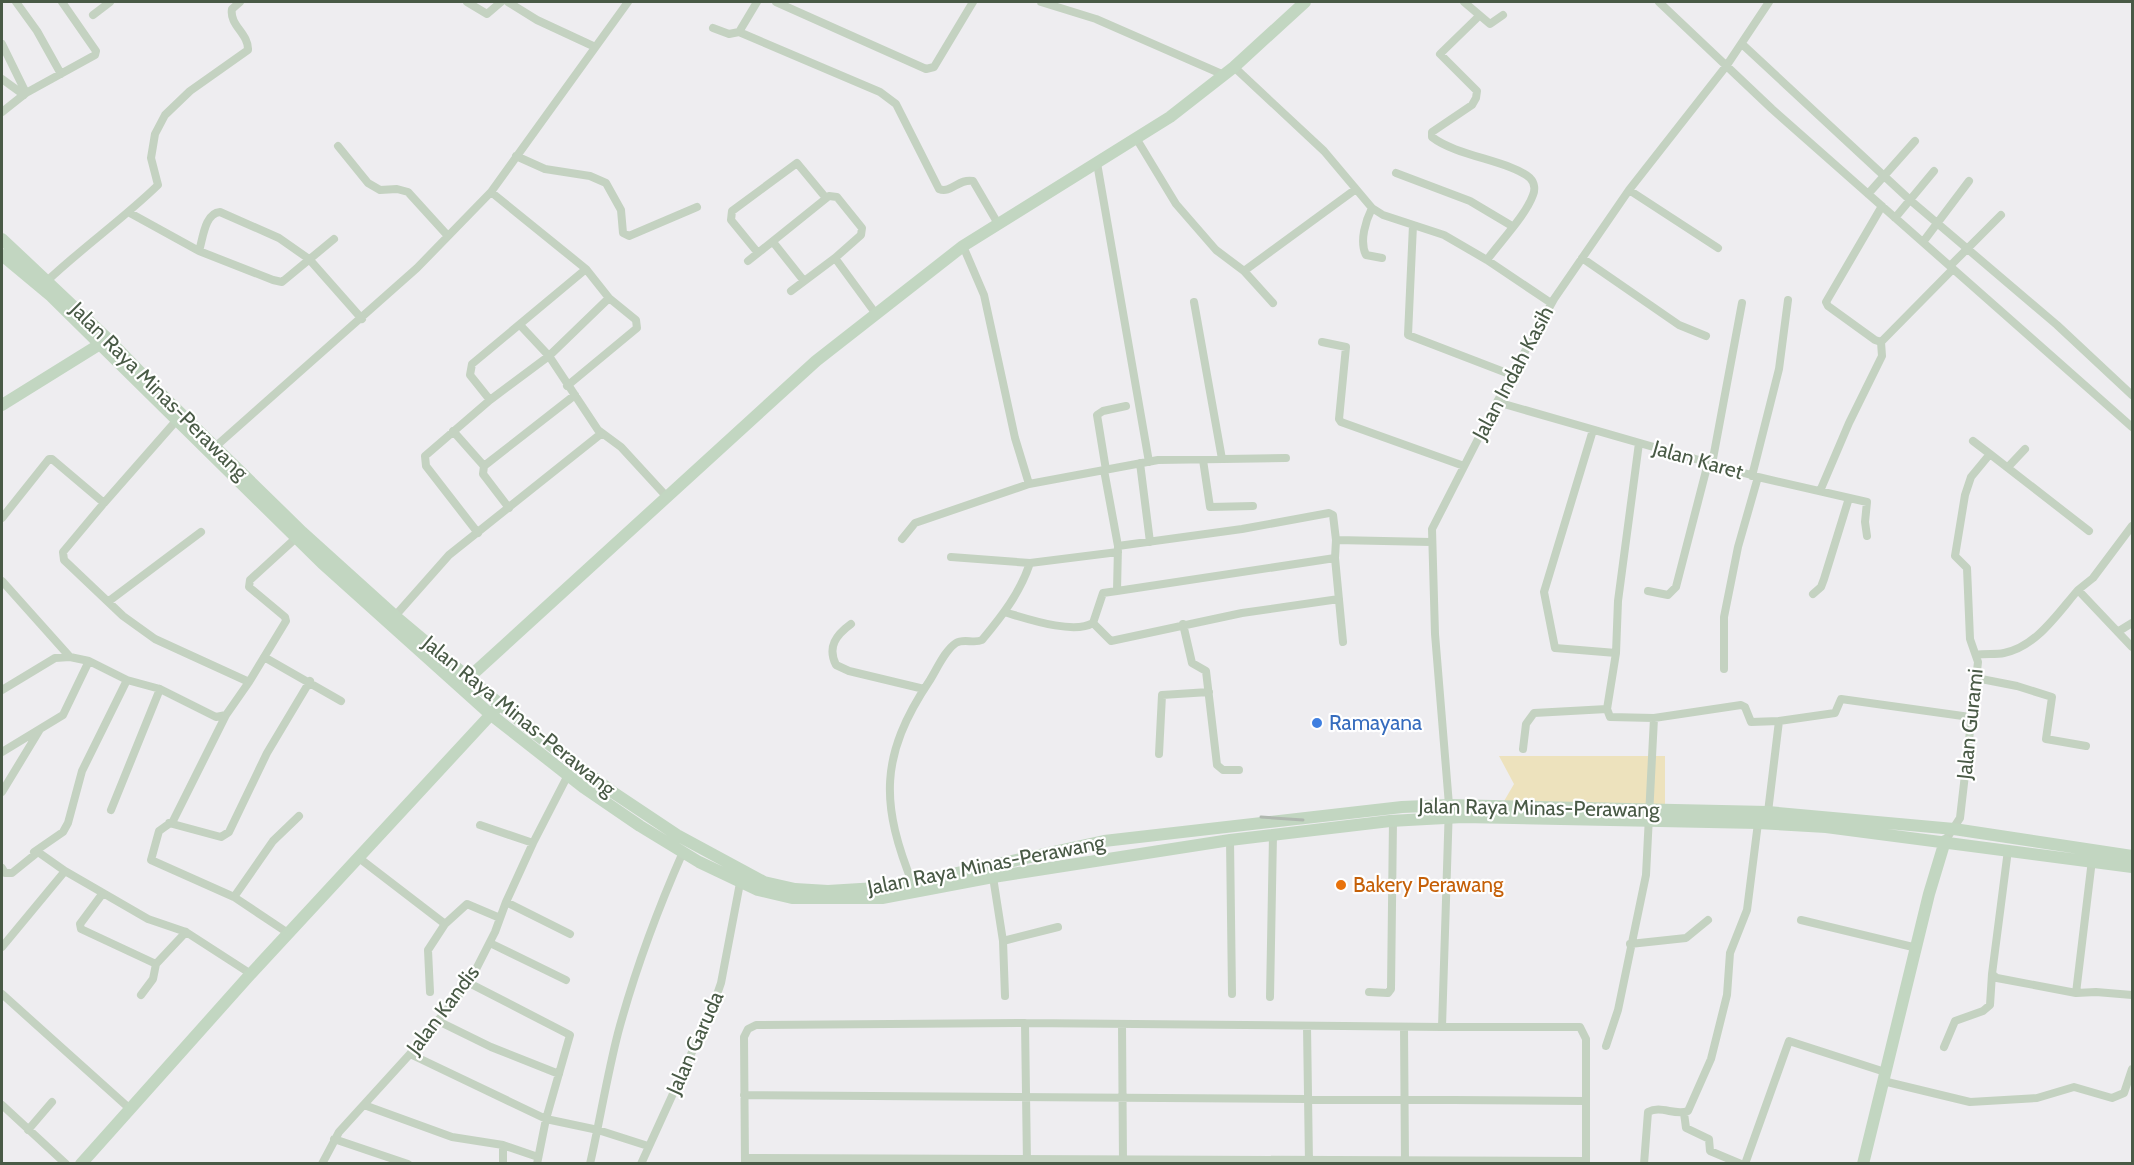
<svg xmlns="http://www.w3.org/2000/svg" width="2134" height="1165" font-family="Cabin,sans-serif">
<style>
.green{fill:#ede2bd}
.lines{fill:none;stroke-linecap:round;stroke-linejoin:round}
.street{stroke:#c4d2c1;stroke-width:8}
.secondary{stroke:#c2d6c1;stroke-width:12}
.rail{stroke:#b0b8b0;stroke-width:3}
.shop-dot{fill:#3f7fe0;stroke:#fff;stroke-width:2}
.food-dot{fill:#e8710a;stroke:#fff;stroke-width:2}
.labels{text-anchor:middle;stroke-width:4.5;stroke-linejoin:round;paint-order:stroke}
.street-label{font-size:21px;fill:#495a46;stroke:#fff}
.shop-label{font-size:21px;fill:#366cbe;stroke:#fff;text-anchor:start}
.food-label{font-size:21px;fill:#c56008;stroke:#fff;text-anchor:start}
</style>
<rect width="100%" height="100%" fill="#eeedf0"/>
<!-- green -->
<path class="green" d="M1499,756H1665V813L1500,808L1514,784Z"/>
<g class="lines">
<!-- street -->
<path class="street" d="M16,2L37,31L61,74
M467,2L487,14L501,2
M508,2L537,20L593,46
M776,2L926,69L934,67L973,2
M1041,2L1096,19L1224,75
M1464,2L1490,24L1503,15
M1659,2L1772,109L2132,427
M93,15L110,2
M1478,17L1440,54L1477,91L1476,98L1472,105L1432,132V137C1456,156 1511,161 1530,178C1535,183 1535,190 1533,195C1526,215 1500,242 1487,260
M713,28L729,34L739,32L757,2
M739,32L880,92L896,104L939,189C951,194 959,178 973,181L997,222
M2,44L26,93
M1742,44L1910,200L2057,325L2132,395
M1234,67L1324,151L1372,208L1383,215L1444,235L1487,260L1551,303
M2,79L24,95
M2,112L26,93L95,55L96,51L62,2
M1136,138L1176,204L1216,250L1244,271L1273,303
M338,146L368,183L380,190L397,189L408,192L448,236
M516,156L545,169L590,176L606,183L621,210L623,233L629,236L697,207
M1097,163L1149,462
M1396,173L1470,201L1512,226
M1629,190L1718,248
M1868,194L1915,141
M1372,208C1366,220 1359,241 1366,255L1382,258
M130,213L199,251C203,238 205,213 220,212L279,238L309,259L362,319
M1895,218L1934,171
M1413,225L1408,335L1512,375
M773,242L804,281
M1923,242L1969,181
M963,246L984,295L1015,438L1029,484L1158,460L1286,458
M199,251L273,280L282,282L334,239
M758,253L731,220L732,211L797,163L826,198
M1582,258L1679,325L1706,336
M748,261L829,196L837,197L862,228L861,235L835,258L876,314
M1950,266L2001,215
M1244,271L1356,189
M47,281C83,247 123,219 158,185L151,158L155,134L165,115L190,91L248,50C249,34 229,25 232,9L240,2
M791,291L835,258
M1194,302L1222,459
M520,325L549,356L598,430L621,447L667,497
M1322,342L1346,347L1339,419L1341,422L1464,466
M1881,342L1875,340L1828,306L1826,302L1882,206
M567,386L637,328L636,320L609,298
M490,400L470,375L472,364L586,269
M1497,402L1758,477L1867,502L1865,522L1867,536
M1593,430L1544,592L1555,648L1616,653
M453,431L484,466
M1973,441L1990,454
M1639,443L1618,601L1616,653L1607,709L1610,717L1654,718L1741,705L1745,707L1751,722L1779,721
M215,447L417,268L491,192L628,2
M1203,460L1210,507L1253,506
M1140,463L1150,542
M1712,464L1742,303
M2009,466L2025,449
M1104,470L1118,546L1117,591L1335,558L1336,540L1431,542
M1106,470L1097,415L1103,411L1126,406
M1752,476L1779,369L1788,300
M1820,491L1849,423L1882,356L1881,342L1953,269
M104,503L63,552L64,560L123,616L155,639L249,682L286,621L285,617L249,587L250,580L296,538
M509,508L483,474L484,466L575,395
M2,518L49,459H52L104,503L176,421
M2132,526L2093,578L2078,590L2132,647
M478,533L426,466L425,456L490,400L549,356L609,298L586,269L491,192
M902,539L915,523L1029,484
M1118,546L1242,529L1329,513L1333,515L1336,540
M1335,558L1343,642
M1030,563L1118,552
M2,581L70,657
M1117,591L1103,593L1093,623L1111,641L1242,613L1339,599
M1648,591L1668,595L1676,587L1708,463
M1813,594L1821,587L1824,579L1849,498
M109,601L201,532
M1004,612C1025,618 1073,635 1093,623
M395,616L449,555L602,433
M851,624C836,635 827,647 836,665L849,671L924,689
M1183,624L1192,663L1206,671L1217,765L1223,770H1239
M2119,631L2132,623
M1976,655C1986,653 1995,655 2004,653C2036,647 2058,613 2078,590
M264,657L341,701
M1724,669V617L1738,547L1758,477
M1976,678L2017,686L2052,697L2046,739L2086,746
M2,690L55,658L70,657L89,661L127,680L160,689L216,717L226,715L249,682
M226,715L173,821L159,831L151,860L234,897L273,841L299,816
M1523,749L1526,724L1534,713L1607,709
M2,752L63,715L89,661
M1159,754L1162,695L1209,692
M2,792L39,731
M111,810L160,689
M1768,812L1779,721L1835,713L1841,699L1970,717
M169,823L221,837L229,832L267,753L310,681
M480,825L533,843
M1230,840L1232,994
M1945,841L1960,818L1978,662L1970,639L1967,568L1955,556L1965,495L1971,477L1990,454L2089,531
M2008,850L1992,974L1997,978L2076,993L2096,992L2132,995
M34,852L63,832L68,823L82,771L127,680
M359,858L445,924L467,904L500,918
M2,868L5,873H12L38,852L65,871
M993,877L1003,941L1005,996
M914,887C880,804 879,756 930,680C937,669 945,650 956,643C964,638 974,644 982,640C1002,616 1020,593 1030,563L951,557
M103,893L80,924L81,929L156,964
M234,897L288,933
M506,902L570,934
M1801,920L1917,948
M1003,941L1058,927
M490,943L566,980
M1630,944L1686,938L1708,920
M2,947L65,871L148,919L186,932L251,974
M469,983L570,1035L546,1119L537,1164
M430,992L428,950L445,924
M1369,992L1388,993L1391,989L1393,820
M2076,993L2092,860
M2,994L129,1108
M141,995L153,979L156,964L186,932
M1270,997L1273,835
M438,1021L491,1047L559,1074
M1025,1023L1027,1164
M1122,1024L1123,1162
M1307,1026L1309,1164
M1404,1027L1405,1163
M1606,1046L1618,1010L1646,875L1654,718
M1944,1047L1955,1021L1983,1011L1990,1005L1992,974
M410,1054L546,1119L598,1130L648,1146
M1883,1081L1970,1102L2037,1098L2074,1087L2112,1098L2124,1093L2132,1069
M744,1095L1586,1101
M2,1105L66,1164
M364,1105L452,1137L503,1145V1164
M1684,1113L1686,1128L1709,1139L1710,1151L1741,1164
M28,1130L52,1102
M334,1139L408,1164
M503,1145L538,1157
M745,1158L1586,1161
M322,1164L339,1132L410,1054L469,983L495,932L506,902L533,843L568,775
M590,1164C600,1120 607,1076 618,1033C635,970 657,911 683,852
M641,1164L713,1006L721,983L740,883
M745,1164L744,1037L748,1029L756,1025L1025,1023L1442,1027
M1586,1164V1039L1580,1027H1442L1449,805L1435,634L1432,529L1497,402L1554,299L1629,190L1727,65L1769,2
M1644,1164L1648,1112C1661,1105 1675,1116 1688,1111L1711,1059L1727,995L1730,953L1747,910L1758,823
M1745,1164L1789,1041L1885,1072"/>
<!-- secondary -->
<path class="secondary" d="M2,239L108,339L166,399L302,532L395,616L533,732L614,793L677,835L764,882L795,889L828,891L893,887L1104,841L1402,807L1449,805L1768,812L1954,829L2132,856
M2,255L51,296L322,563L490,714L583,787L640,826L699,862L758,890L792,898H882L993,877L1230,840L1390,821L1463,817L1758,823L1826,827L2132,867
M2,405L105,341
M464,682L816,361L963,246L1170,117L1234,67L1305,2
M81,1164L247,978L495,710
M1863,1164L1929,894L1945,841"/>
<!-- rail -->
<path class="rail" d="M1261,817L1303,820"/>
</g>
<!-- markers -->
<circle class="shop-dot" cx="1317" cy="723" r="6"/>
<circle class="food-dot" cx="1341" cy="885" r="6"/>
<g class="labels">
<!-- street labels -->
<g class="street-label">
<text transform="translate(1513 373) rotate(-62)" y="7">Jalan Indah Kasih</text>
<text transform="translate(159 391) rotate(45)" y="7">Jalan Raya Minas-Perawang</text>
<text transform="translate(1698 460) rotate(16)" y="7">Jalan Karet</text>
<text transform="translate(519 716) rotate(39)" y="7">Jalan Raya Minas-Perawang</text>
<text transform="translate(1970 724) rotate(-84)" y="7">Jalan Gurami</text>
<text transform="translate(1539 808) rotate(1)" y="7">Jalan Raya Minas-Perawang</text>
<text transform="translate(986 865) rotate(-11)" y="7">Jalan Raya Minas-Perawang</text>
<text transform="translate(443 1010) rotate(-53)" y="7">Jalan Kandis</text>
<text transform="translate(695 1043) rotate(-66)" y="7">Jalan Garuda</text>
</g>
<!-- shop labels -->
<g class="shop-label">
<text x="1329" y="730">Ramayana</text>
</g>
<!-- food labels -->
<g class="food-label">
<text x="1353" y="892">Bakery Perawang</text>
</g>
</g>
<!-- border -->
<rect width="2134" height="1165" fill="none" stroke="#495a46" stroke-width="6"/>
</svg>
